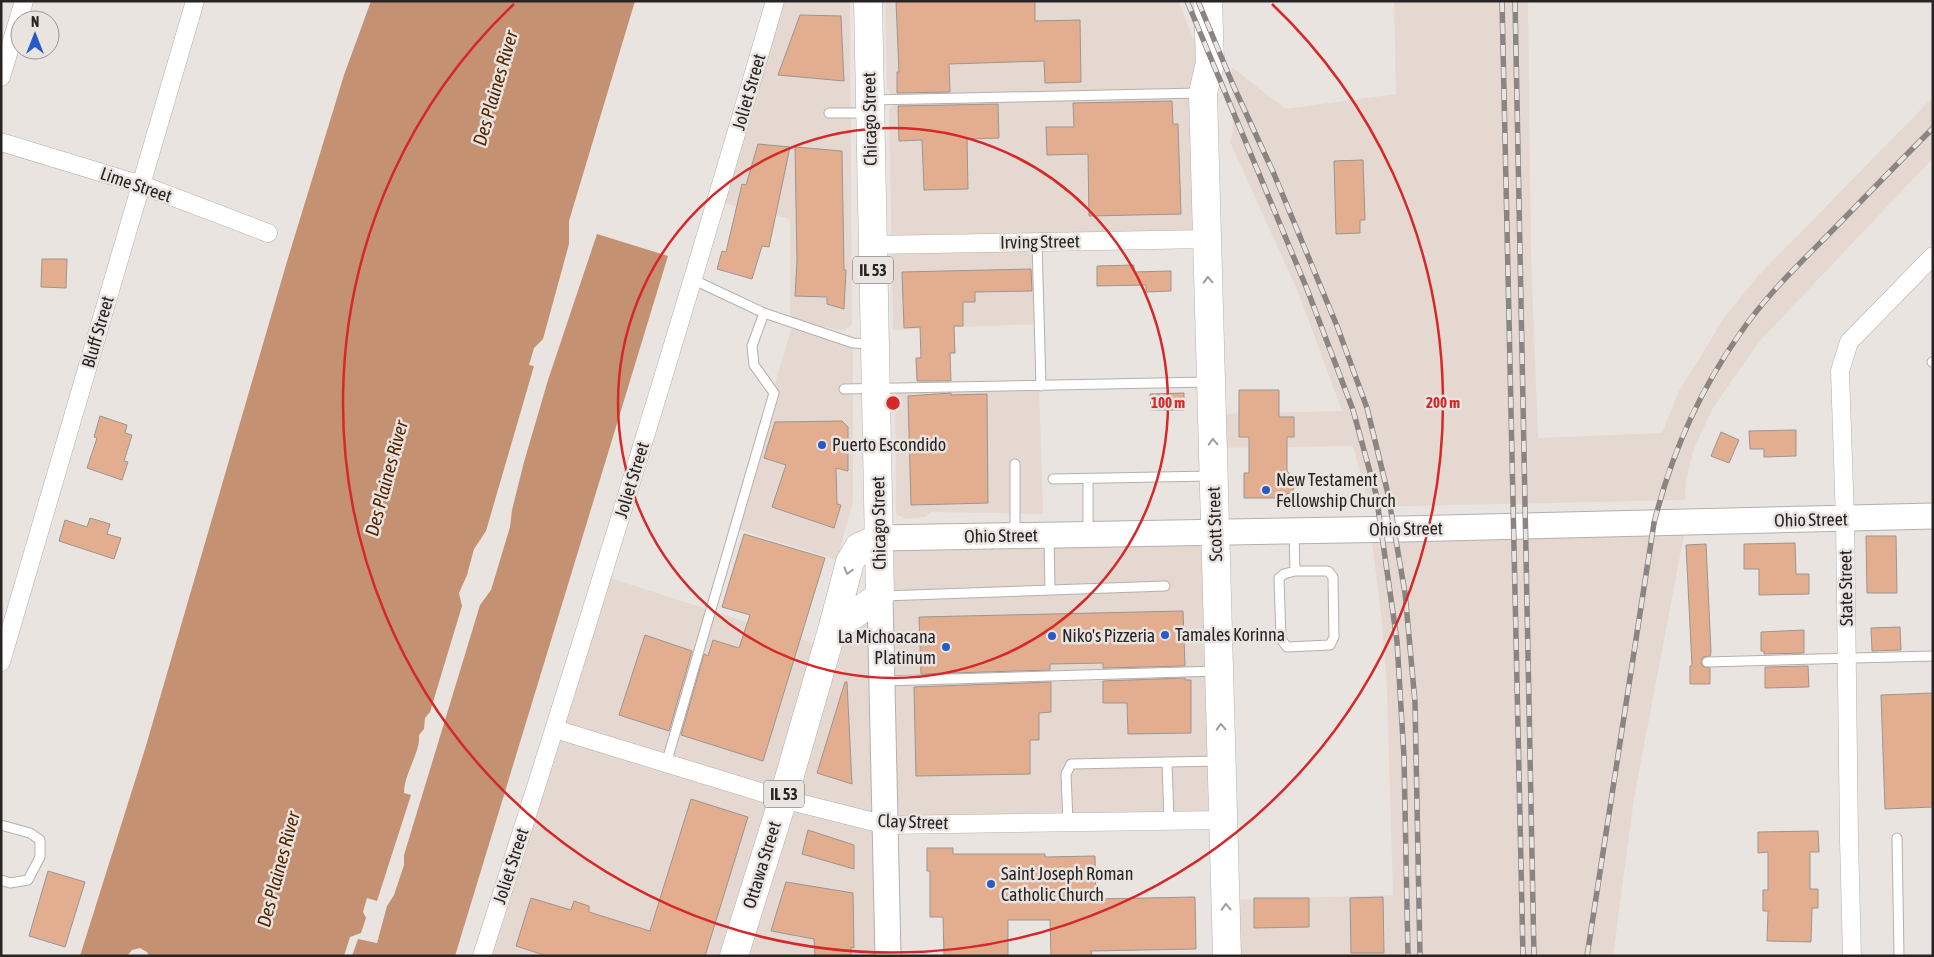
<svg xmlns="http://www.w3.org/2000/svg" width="1934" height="957" font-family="'Asap Condensed',sans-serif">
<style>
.built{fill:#e5d8d0}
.water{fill:#c49172}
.building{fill:#e2ae8f;stroke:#9b9592}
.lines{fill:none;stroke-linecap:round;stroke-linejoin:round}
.lane-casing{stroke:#b5afac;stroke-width:11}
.street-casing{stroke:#b5afac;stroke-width:19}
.secondary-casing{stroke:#b5afac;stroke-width:27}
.primary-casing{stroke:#b5afac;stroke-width:29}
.lane{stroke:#fff;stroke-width:9}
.street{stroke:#fff;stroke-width:18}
.secondary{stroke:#fff;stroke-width:25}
.primary{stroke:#fff;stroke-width:28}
.rail-casing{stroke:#8a8582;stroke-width:5.5}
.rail{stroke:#eae4e0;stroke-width:4;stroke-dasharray:11;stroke-linecap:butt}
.oneway{stroke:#9e9c9c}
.ring{fill:none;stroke:#d62828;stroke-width:2.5}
.poi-dot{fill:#265ac8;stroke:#eae4e0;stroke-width:2}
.labels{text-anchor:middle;stroke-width:5;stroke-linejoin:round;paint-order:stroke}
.shield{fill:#eae4e0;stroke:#625e5c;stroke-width:1}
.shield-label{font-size:16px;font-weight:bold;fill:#272423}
.street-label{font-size:18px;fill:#272423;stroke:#eae4e0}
.poi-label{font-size:18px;fill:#272423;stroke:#eae4e0;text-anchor:start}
.water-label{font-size:19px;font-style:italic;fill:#542500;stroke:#eae4e0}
.centre{fill:#d62828;stroke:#eae4e0;stroke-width:2.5}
.ring-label{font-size:15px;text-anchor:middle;font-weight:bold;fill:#d62828;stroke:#eae4e0;stroke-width:5;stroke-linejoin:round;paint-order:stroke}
</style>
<rect width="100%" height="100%" fill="#eae4e0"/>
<!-- built -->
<path class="built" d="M779,1H850L852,324L844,331L790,320V219L719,202Z
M885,1H1178L1199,52L1200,89L891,95L887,88Z
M1394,1H1528L1531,255L1538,438L1662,433L1679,391L1726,315L1758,276L1933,97V158L1758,343L1713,408L1694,448L1686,480L1685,500L1366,507L1367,498L1353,446L1215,448L1214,414L1342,411L1298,292L1230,142L1233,132L1232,67L1285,109L1396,94Z
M1202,94L1205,237L1036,241L1038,324L893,330L889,109L896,104Z
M793,324L853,345V502L837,560L731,527Z
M1039,385L1043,514L931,512L925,517L906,519L896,514L895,388Z
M1216,533L1223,819L887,824L880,539Z
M1684,535L1634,798L1613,956H1230V900L1393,895L1387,691L1382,622L1372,542Z
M604,576L825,647L733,956H483Z
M879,598L885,824L784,799L833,631Z
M784,801L885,826L887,956H735Z"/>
<!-- water -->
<path class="water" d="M371,1H635L569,221V244L543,339L534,348L529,365L534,366L486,531L474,549L467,575L459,593L462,606L430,712L425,718L424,729L419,735C421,752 404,773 404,793L411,795L377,901L367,898L363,912L366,918L361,933L350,937L344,956H149L147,952L140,948L132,950L127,956H80L145,749L288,258L344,75Z
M597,234L668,256L455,956H352L358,939L377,943L387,906L394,895L404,865V855L480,605L491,590L510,527L512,510L524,462L548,380Z"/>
<!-- building -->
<path class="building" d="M896,1H1035V21L1080,20L1081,82L1045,83L1044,61L949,64L950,92L897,93V72H899Z
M800,15L841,16L844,81L778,75Z
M1172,101L1173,124H1178L1181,214L1089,216L1088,154L1047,155L1046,127H1074L1073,103Z
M998,104L999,138L967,139L968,189L924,190L922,140L899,141L898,106Z
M758,144L790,147L769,247L762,246L752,279L717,269L722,251L726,252L742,184L746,185Z
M795,147L842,151L844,270H846L844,309L827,304V297L795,296L797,260Z
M1363,160L1365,220H1360V233L1336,234L1334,161Z
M42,259H67L66,288L41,287Z
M1134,265V272L1171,271V291L1146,292V285L1097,286V266Z
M1031,269L1032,291L975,292V302H963V326H954L955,353H950L951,381H917L916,358H921L920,327L904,328L902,272Z
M1239,390H1279V417H1294V437H1287V471L1294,479L1295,485L1292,492L1286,494V498H1244V473H1249V437H1239Z
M951,393V395L987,394L988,503L911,505L908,396Z
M1184,393V410H1151L1150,394Z
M100,416L127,425L125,433L132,435L124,461L128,462L122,480L87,468L97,438L94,437Z
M842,421L848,427V471L836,468L837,504L841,505L834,528L772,507L786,465L764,458L775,422Z
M1796,430V456L1764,457V449H1750L1749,431Z
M1721,432L1739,440L1729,463L1711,456Z
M90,518L110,524L107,534L121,538L114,559L59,541L65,520L87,527Z
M744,534L825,558L763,761L681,735L704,654L708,656L713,640L739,648L750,615L722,607Z
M1866,536H1896L1897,593H1867Z
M1795,543L1796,574H1809V594L1759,595V569H1744V544Z
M1706,544L1711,652L1710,656L1703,657L1701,663L1704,667L1710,668V684H1690V666H1692L1686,545Z
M1183,611L1185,666L1103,668V663L1050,664V670L921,674L919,617Z
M1900,627L1901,650L1872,651L1871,628Z
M1804,630V653L1764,654V651H1761V632Z
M645,635L692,651L669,731L619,715Z
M1808,666L1809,687L1765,688V667Z
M1185,678V680H1191V733L1128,734L1127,703H1103V681Z
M845,682H847L852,784L817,773Z
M1051,682V712L1039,713V740H1030V774L916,776L914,687Z
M1933,693V807L1885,809L1881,695Z
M691,799L748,817L705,956H547L516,946L531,898L571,910L574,901L589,906V912L650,931Z
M808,830L854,845V869L802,854Z
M1818,831L1819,852H1810V889H1818V908H1812L1811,942L1767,941L1768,911H1763V890H1768V852L1758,853V832Z
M927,848H953V854H1045V857L1095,856L1096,899L1195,897L1196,949L1091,951L1092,956H1051L1050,920H1008V956H944L943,917H930V871H927Z
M48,871L85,882L65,947L29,936Z
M786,882L853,893L854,948L851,947V956H815L814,939L771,931Z
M1383,897L1384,953H1351L1350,898Z
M1254,898H1309V927L1254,928Z"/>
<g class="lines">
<defs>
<path id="lane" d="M872,100L1199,93
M829,113H867
M1037,243L1041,386
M694,280L764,313L853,343L873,344
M1932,362H1933
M844,389L1208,382
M1053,479L1211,476
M1088,479V533
M1294,532L1295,571
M1015,533V464
M1049,538L1050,590
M1295,571H1328L1333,577L1334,637L1330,645L1287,647L1281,639L1279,578L1284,574Z
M883,596L1165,586
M1707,662L1933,656
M883,681L1217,671
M1167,762L1169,820
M666,764L774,393L754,365L752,346L764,313
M1068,822L1066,774L1071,764L1219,761
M1,825L30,833L40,840V857L28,880L10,883L1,880
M1897,838L1899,956"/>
<path id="street" d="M1,77L24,1
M1,142L142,185L268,233
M872,245L1207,239
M1,662L195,1
M555,729L783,799L886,825L1223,820
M482,956C584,639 682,321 775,1
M1852,956L1849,839L1845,519L1840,371L1849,342L1933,256"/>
<path id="secondary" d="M879,538L1404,529L1933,516
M880,596L888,956"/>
<path id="primary" d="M1208,1L1210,63L1203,93L1227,956
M832,630L880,596L868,1
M734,956L783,799L832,630L850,562L859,547L879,538"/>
</defs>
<!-- lane casing -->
<use href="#lane" class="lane-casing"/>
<!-- street casing -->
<use href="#street" class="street-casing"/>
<!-- secondary casing -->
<use href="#secondary" class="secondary-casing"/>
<!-- primary casing -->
<use href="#primary" class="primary-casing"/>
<!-- lane -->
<use href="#lane" class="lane"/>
<!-- street -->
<use href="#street" class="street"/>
<!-- secondary -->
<use href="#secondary" class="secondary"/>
<!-- primary -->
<use href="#primary" class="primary"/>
<defs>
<path id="rail" d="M1187,1L1307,289L1353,410L1376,494L1397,641L1404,757L1408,956
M1198,1L1233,85L1274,174L1337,326L1367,408L1388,494L1405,593L1415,702L1420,956
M1502,1L1523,956
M1515,1L1534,956
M1587,956L1654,523C1671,455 1698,393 1739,335C1764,298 1796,267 1827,236C1862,200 1897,164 1933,128"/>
</defs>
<!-- rail casing -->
<use href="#rail" class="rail-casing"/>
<!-- rail -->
<use href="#rail" class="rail"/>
</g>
<!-- one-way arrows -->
<defs><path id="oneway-chevron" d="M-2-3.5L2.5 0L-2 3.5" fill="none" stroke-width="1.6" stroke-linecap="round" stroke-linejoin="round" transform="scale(1.25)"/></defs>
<g class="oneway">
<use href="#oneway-chevron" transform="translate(1208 280) rotate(-92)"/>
<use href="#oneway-chevron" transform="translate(1213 442) rotate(-92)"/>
<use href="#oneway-chevron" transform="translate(848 571) rotate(105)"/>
<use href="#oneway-chevron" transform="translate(1221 727) rotate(-92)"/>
<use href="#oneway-chevron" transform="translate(1226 907) rotate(-92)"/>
</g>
<!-- distance rings -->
<g class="ring">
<circle cx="893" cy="403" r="275"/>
<path d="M1272 4A550 550 0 1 1 514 4"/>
</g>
<!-- markers -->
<g class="poi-dot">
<circle cx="822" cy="445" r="5"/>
<circle cx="1266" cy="490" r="5"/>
<circle cx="1165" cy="635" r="5"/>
<circle cx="1052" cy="636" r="5"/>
<circle cx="946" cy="647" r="5"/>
<circle cx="991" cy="884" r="5"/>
</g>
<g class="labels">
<!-- shield labels -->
<g class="shield">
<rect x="853" y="256.5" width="40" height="27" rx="4"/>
<rect x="764" y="780.5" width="40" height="27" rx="4"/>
</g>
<g class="shield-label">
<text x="873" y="276">IL 53</text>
<text x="784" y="800">IL 53</text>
</g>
<!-- street labels -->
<g class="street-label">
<text transform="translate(749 92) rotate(-74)" y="6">Joliet Street</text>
<text transform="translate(870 119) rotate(-91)" y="6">Chicago Street</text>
<text transform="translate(136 185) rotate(19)" y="6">Lime Street</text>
<text transform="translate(1040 242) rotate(-1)" y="6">Irving Street</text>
<text transform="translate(98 332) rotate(-74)" y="6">Bluff Street</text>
<text transform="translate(632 480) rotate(-73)" y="6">Joliet Street</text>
<text transform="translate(1811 520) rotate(-1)" y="6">Ohio Street</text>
<text transform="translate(879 523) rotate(-91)" y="6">Chicago Street</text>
<text transform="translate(1215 524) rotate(-92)" y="6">Scott Street</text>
<text transform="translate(1406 529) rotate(-1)" y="6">Ohio Street</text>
<text transform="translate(1001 536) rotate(-1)" y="6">Ohio Street</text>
<text transform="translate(1846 588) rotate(-91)" y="6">State Street</text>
<text transform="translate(913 822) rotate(2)" y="6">Clay Street</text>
<text transform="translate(762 865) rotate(-73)" y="6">Ottawa Street</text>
<text transform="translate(511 866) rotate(-72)" y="6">Joliet Street</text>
</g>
<!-- poi labels -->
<g class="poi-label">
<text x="832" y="451">Puerto Escondido</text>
<text x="1276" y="486">New Testament<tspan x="1276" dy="21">Fellowship Church</tspan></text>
<text x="1175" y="641">Tamales Korinna</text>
<text x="1062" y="642">Niko's Pizzeria</text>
<text x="936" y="643" text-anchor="end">La Michoacana<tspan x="936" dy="21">Platinum</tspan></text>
<text x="1001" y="880">Saint Joseph Roman<tspan x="1001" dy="21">Catholic Church</tspan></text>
</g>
<!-- water labels -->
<g class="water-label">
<text transform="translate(495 88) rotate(-74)" y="7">Des Plaines River</text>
<text transform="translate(386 478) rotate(-75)" y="7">Des Plaines River</text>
<text transform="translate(278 869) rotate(-75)" y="7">Des Plaines River</text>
</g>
</g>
<circle cx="893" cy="403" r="8" class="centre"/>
<g class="ring-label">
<text x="1168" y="408">100 m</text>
<text x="1443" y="408">200 m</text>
</g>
<!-- border -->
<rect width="1934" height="957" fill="none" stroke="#272423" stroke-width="5"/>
<!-- north arrow -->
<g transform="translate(35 35)"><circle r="24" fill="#eae4e0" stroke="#9c9794"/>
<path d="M0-4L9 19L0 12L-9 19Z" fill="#265ac8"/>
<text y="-8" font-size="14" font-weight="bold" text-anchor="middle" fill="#272423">N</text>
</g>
</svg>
